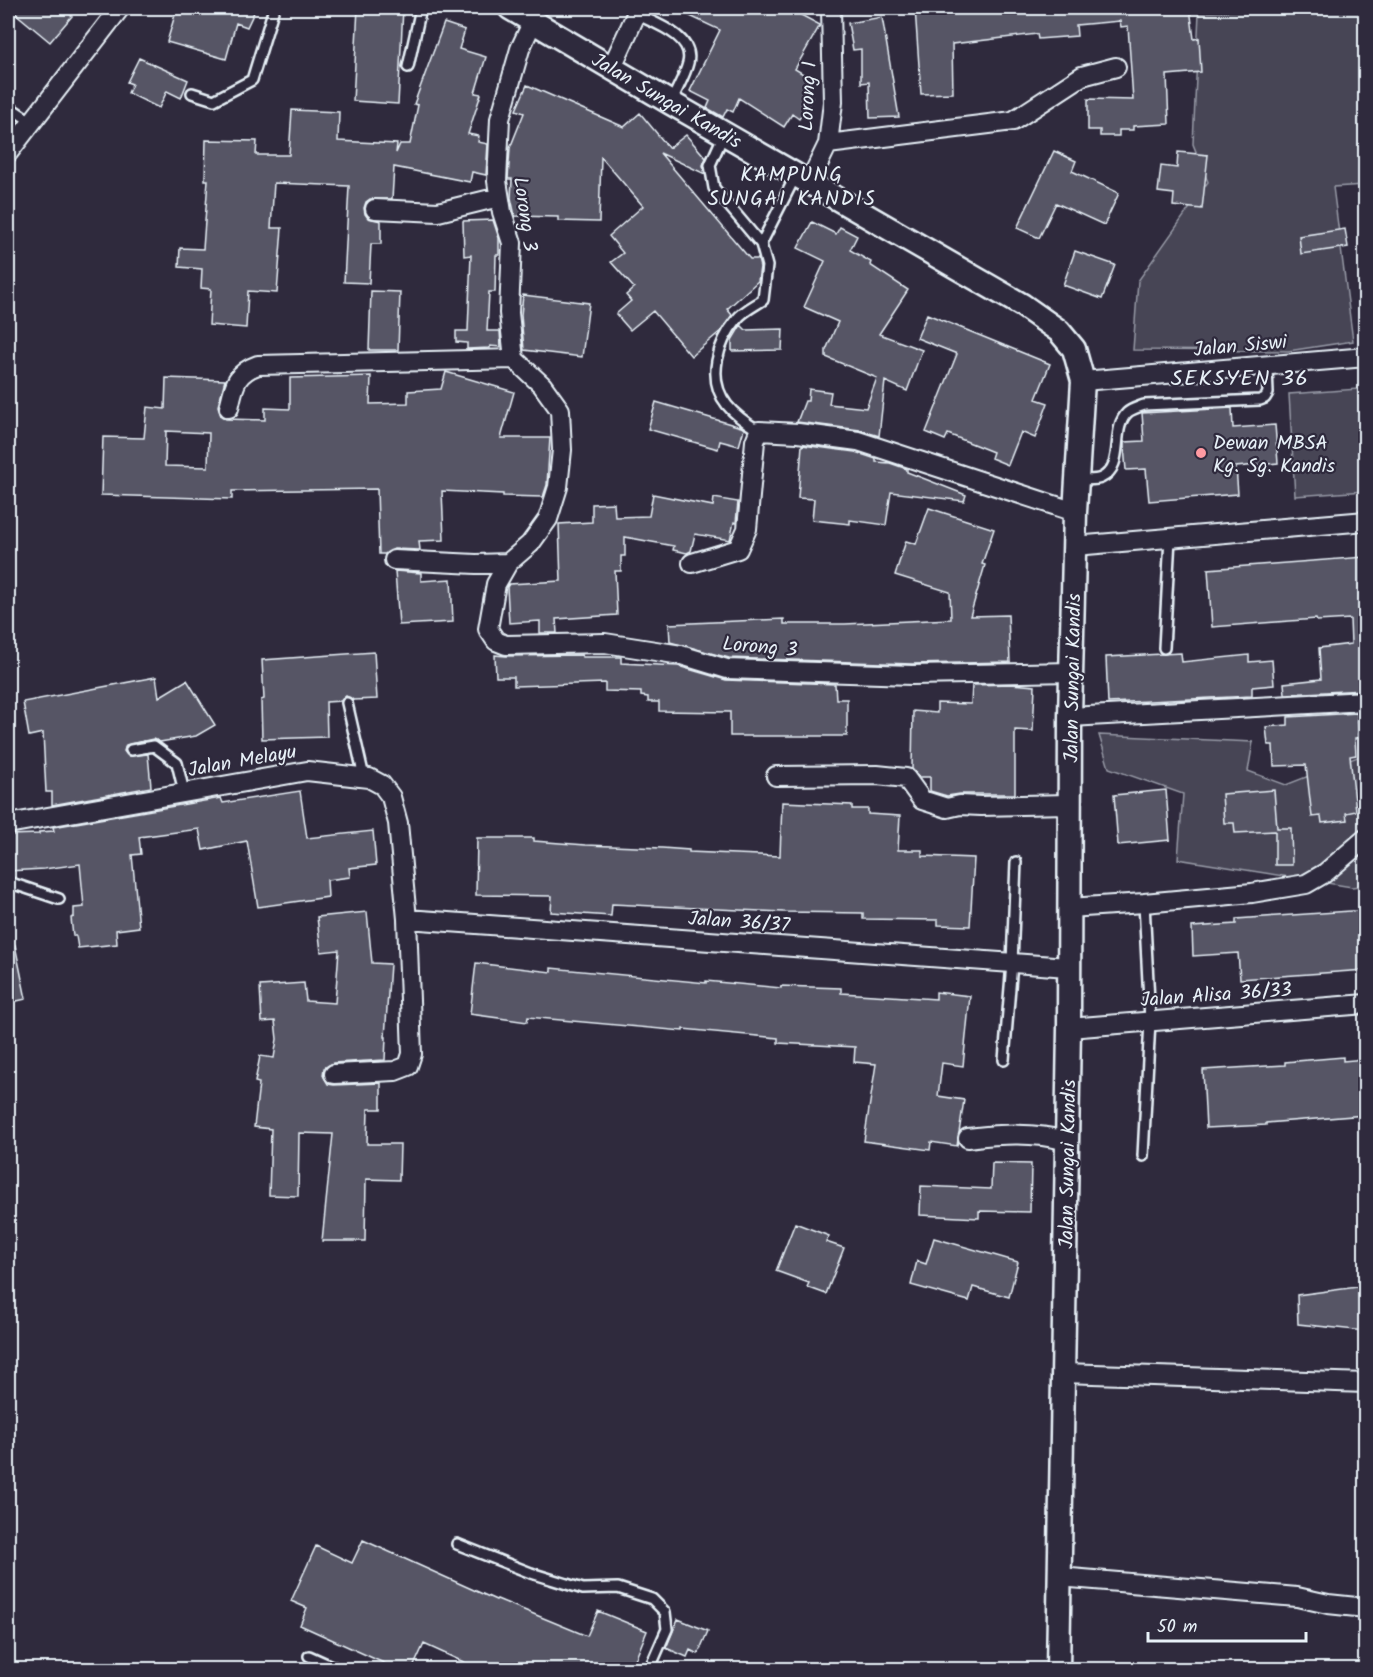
<svg xmlns="http://www.w3.org/2000/svg" width="1373" height="1677" font-family="Kalam,sans-serif">
<style>
.green{fill:#464455;stroke:#979aa6;stroke-width:1.5}
.building{fill:#575565;stroke:#e8f1f8;stroke-width:1.5;fill-rule:evenodd}
.lines{fill:none;stroke-linecap:round;stroke-linejoin:round}
.service-casing{stroke:#e8f1f8;stroke-width:14}
.minor-casing{stroke:#e8f1f8;stroke-width:22}
.tertiary-casing{stroke:#e8f1f8;stroke-width:27}
.service{stroke:#2f2a3d;stroke-width:9}
.minor{stroke:#2f2a3d;stroke-width:18}
.tertiary{stroke:#2f2a3d;stroke-width:22}
.poi-dot{fill:#ff9aa2;stroke:#2f2a3d;stroke-width:2}
.labels{text-anchor:middle;stroke-width:4.5;stroke-linejoin:round;paint-order:stroke}
.street-label{font-size:20px;fill:#e8f1f8;stroke:#2f2a3d}
.poi-label{font-size:20px;fill:#e8f1f8;stroke:#2f2a3d;text-anchor:start}
.neighbourhood-label{font-size:21px;letter-spacing:1.5px;fill:#e8f1f8;stroke:#2f2a3d}
.quarter-label{font-size:22px;letter-spacing:1.5px;fill:#e8f1f8;stroke:#2f2a3d}
</style>
<rect width="100%" height="100%" fill="#2f2a3d"/>
<filter id="ink" filterUnits="userSpaceOnUse"><feTurbulence type="fractalNoise" baseFrequency=".0167" numOctaves="2"/><feDisplacementMap in="SourceGraphic" scale="12" xChannelSelector="R" yChannelSelector="G"/><feConvolveMatrix kernelMatrix="1 2 1 2 8 2 1 2 1" color-interpolation-filters="sRGB"/></filter>
<g filter="url(#ink)">
<!-- green -->
<path class="green" d="M1284,8H1365V185L1333,187L1353,341L1288,351L1133,350L1138,281L1208,182L1193,144L1199,13Z
M1358,389L1365,491L1295,496L1289,394Z
M1099,735L1253,742L1248,771L1286,785L1365,754V885L1352,887L1178,859L1183,794L1109,768Z"/>
<!-- building -->
<path class="building" d="M9,8H63L72,16L50,42Z
M177,8H256L247,27L236,23L226,59L167,42Z
M358,8H403L398,104L353,101Z
M673,8H788L820,25L795,69L813,80L805,93L812,98L799,119L792,114L784,127L739,98L733,112L727,109L723,117L707,108L710,101L690,91L720,30Z
M915,8H1190L1194,39L1199,38L1201,72L1167,75L1169,124L1133,126V130H1119V136H1100V130H1088V99L1133,100L1128,26L1121,27L1120,21L1076,25L1077,36L1038,39L1037,34L952,44L953,93L921,94Z
M882,17L899,117L870,118L869,82L861,83V49L853,50L848,23Z
M444,23L465,30L459,49L486,57L475,93L481,94L468,134L479,136L478,142L488,144L486,175L472,172L470,182L394,167L392,199H370L366,202L364,208L365,214L368,218L381,221V244H371L369,283L344,282L349,186L274,183L271,228H282L277,293L248,291L246,328L209,325L211,289L201,288L202,269L179,267L180,248L203,249L208,180H205L206,140L257,141L256,155H289L292,110L339,112L338,141L397,144L396,153L400,144H410L418,105L414,104Z
M139,58L188,80L181,98L167,91L159,108L128,93L132,84L127,82Z
M527,85L624,127L640,113L669,148L686,135L706,158L703,165L705,174L660,153L750,259H758L760,267L758,281L727,309L732,315L722,330L691,356L653,311L630,330L616,314L631,301L626,295L634,288L611,262L623,253L609,236L643,206L601,157L599,222L558,221V217L515,216L511,198L512,179H508L510,148L524,113L516,110Z
M1054,151L1076,161L1072,171L1119,193L1104,225L1056,203L1039,238L1017,228Z
M1178,152L1208,155L1202,209L1173,206L1174,194L1158,192L1161,166L1177,168Z
M493,220L499,238V255H496L495,292H489L487,331H500L501,347L490,346V348L467,349V343L456,342V331H468L471,255L464,256L463,221Z
M812,222L836,234L840,227L857,236L850,250L871,262L870,265L908,290L879,334L922,350L907,391L885,381L879,436L860,430L797,422L805,401H808L809,389L831,392L829,404L866,408L877,378L826,357V350L838,322L804,307L825,261L798,248Z
M1345,229L1348,247L1301,254L1299,236Z
M1075,251L1115,265L1102,299L1063,285Z
M371,291L400,292L398,350H369Z
M523,295L589,303L582,357L524,350L521,315Z
M927,314L1050,364L1036,399L1048,403L1035,438L1021,432L1008,465L991,458L993,452L948,434L945,440L926,432L957,354L917,338Z
M741,325L746,330L783,329L782,350L732,351V340Z
M446,372L514,392L501,438H550L547,485L543,497L503,496V494L442,491L444,540L419,541L420,550L394,549L385,554H379L377,489L232,491V499L101,495L103,437L144,438L147,407L165,409L166,378L225,380L218,406L221,416L226,419L265,420V408L290,409V378L371,376L370,404L408,403V391L441,389ZM166,431L209,433L208,467L165,466Z
M656,402L741,427L744,429L739,446L720,441L718,449L648,429Z
M1232,408L1233,428L1275,425L1278,463L1236,467L1238,494L1149,501L1146,469L1126,470L1124,447V442L1144,441L1142,413Z
M802,445L855,452L876,459V462L890,463L907,469V472L966,495L964,501L891,492L886,525L850,520V524L812,520L814,499L798,498Z
M653,494L713,506L714,498L738,502L736,523L734,522L730,540L695,534L691,551L687,553L673,550L674,546L625,537V556H621V571H615L617,615L556,619L557,633H540V621L509,623L507,587L509,584L561,581L559,524L592,522V504L614,503L615,517L649,516Z
M929,508L994,529L982,564L985,565L970,616L1008,615L1010,662L912,664L729,658L670,642L669,624L784,619V624H845L951,619L950,592L895,575L906,541L916,544Z
M1365,557V690L1285,694L1284,683L1321,679L1319,648L1351,644L1350,619L1317,621L1316,619L1212,627L1208,569Z
M395,571L421,573V581L451,579L453,622L399,625Z
M374,652L377,699L353,700L346,696L341,701L326,702L327,737L262,739L261,700L264,699L262,660Z
M1181,653L1182,662L1249,655V662L1272,660L1274,685L1252,687V696L1108,703L1106,657Z
M495,655L506,656L582,655V657H621V663L678,666L726,680L835,684L836,699H847V736H730V712L659,711V702H648V697L641,696V692L605,691V683L514,686V677H496Z
M156,677L159,697L187,680L215,725L196,736L160,742L153,739L126,745L124,751L128,756L148,754L151,787L52,805V792H46L43,733L29,736L23,702Z
M1011,684L1035,686L1033,731L1015,730V794H960L947,796L930,791V777H919L912,769L913,711L937,713V703L971,704L972,685Z
M1357,713L1359,738H1355L1356,755L1350,756L1356,811L1346,813L1347,820L1322,823L1321,816L1312,817L1306,765L1274,766L1273,745H1268L1266,727L1288,725V717Z
M1166,790L1170,840L1118,845L1114,795Z
M1274,790L1277,828H1291L1292,865H1275V831L1235,833L1234,823H1224L1222,794Z
M300,791L307,838L373,831L376,865L349,868L350,877L327,880L328,897L258,907L247,841L203,850L199,829L139,837L141,854L132,855L139,927L116,930L117,944L78,948L76,936H73L71,918L74,917V908L84,907L80,864L44,869L8,871V835L39,834V832L54,831L53,827L221,798L223,803Z
M782,802L852,805V809H868V814L900,816L898,850H922V856L974,858L970,926L938,925V920L863,919V913L783,912L612,904L611,916L551,912L552,896L476,895L477,838H534V841L586,845L662,848L689,850V852L780,856Z
M1365,910V970L1240,979L1238,953L1193,956L1192,927L1236,924V919Z
M367,912L372,963L390,964L385,1037H386L385,1060L333,1063L324,1068L323,1075L328,1084L334,1085L381,1083V1109H368L367,1144H400L399,1180L366,1179L365,1241H322L333,1134L299,1133L298,1196L269,1195L271,1129L254,1127L259,1083L255,1082L260,1056L274,1058L277,1039L275,1021L262,1022L260,986L304,983L306,1001L335,1003L339,950L321,952L317,917Z
M15,945L26,999L8,1003V946Z
M476,963L551,972V968L706,983V981L781,988V986L841,988V993L890,996L936,999V992L970,996L963,1066L942,1063L938,1096L964,1100L957,1146L931,1142L930,1150L864,1141L876,1064L854,1062L855,1047L778,1043V1038L683,1029V1031L528,1017L527,1022L470,1014Z
M1343,1057V1061L1365,1059V1115L1266,1123V1125L1206,1128L1203,1070L1285,1065V1062Z
M992,1163L1031,1164L1030,1212L979,1211V1218L920,1215L921,1186L991,1189Z
M795,1223L829,1236L826,1242L844,1248L826,1294L807,1287L809,1283L776,1271Z
M934,1238L1018,1262L1009,1297L973,1287L969,1301L911,1285L917,1261L926,1264Z
M1365,1286V1331L1298,1324L1297,1295Z
M363,1540L496,1600L497,1599L587,1636L598,1611L647,1631L631,1670H468L470,1665L424,1644L412,1670H399L300,1625L307,1608L291,1601L316,1546L352,1563Z
M678,1619L708,1631L698,1654L690,1650L687,1657L666,1648Z"/>
<g class="lines">
<defs>
<path id="service" d="M636,14C654,23 695,36 688,63C685,76 676,90 671,103
M408,67L421,8
M192,93L214,100L252,80L274,8
M8,106L32,122
M724,134L710,165L714,188L761,244L796,175
M759,431C748,424 735,415 727,405C706,379 718,342 737,319C743,311 754,306 763,300L767,266L761,244
M1077,480C1084,479 1095,481 1101,478C1126,466 1110,430 1127,413C1131,409 1139,407 1144,405L1260,400L1265,398L1268,393L1267,366
M1164,648L1170,538
M347,703L364,777
M131,750L154,746L177,763L184,792
M8,882L59,899
M1004,1060L1012,963L1016,862
M1143,1156L1150,1021L1144,903
M457,1544L531,1573L583,1589L618,1588L652,1599L665,1612L667,1629L649,1670
M309,1656L340,1670"/>
<path id="minor" d="M611,69L639,8
M828,144L1013,121L1082,76L1116,67
M8,153L120,8
M809,183L828,144L833,102L831,8
M375,209L438,212L499,197
M1083,381L1366,357
M229,408C234,386 235,373 258,365L514,359
M1075,546L1366,521
M394,560L476,564L508,563L530,544L548,519L558,487L562,450L560,410L542,385L514,359L509,313L512,243L502,212L497,181L500,119L520,49L533,21
M508,563L496,584L488,629L496,641L506,645L605,643L681,655L727,669L912,675L1072,672
M692,563L738,549L747,529L755,441L759,431L798,433L858,441L1075,512
M1070,717L1366,701
M776,776L877,775L906,778L922,800L947,808L960,805L981,806L1069,804
M8,824L307,771L369,778L382,785L391,797L398,823L407,919L412,1054L408,1066L395,1071L334,1074
M1069,908L1144,903L1252,893L1306,884L1325,873L1366,838
M407,919L1068,967
M1069,1028L1366,1004
M968,1138C1002,1134 1033,1132 1067,1141
M1063,1373L1366,1383
M1059,1577L1297,1597L1328,1604L1366,1608"/>
<g id="tertiary">
<path id="s1" d="M510,8L671,103L1022,305L1059,331L1074,349L1083,381L1075,512L1070,717L1069,1028L1058,1670"/>
</g>
</defs>
<!-- service casing -->
<use href="#service" class="service-casing"/>
<!-- minor casing -->
<use href="#minor" class="minor-casing"/>
<!-- tertiary casing -->
<use href="#tertiary" class="tertiary-casing"/>
<!-- service -->
<use href="#service" class="service"/>
<!-- minor -->
<use href="#minor" class="minor"/>
<!-- tertiary -->
<use href="#tertiary" class="tertiary"/>
</g>
</g>
<!-- markers -->
<circle class="poi-dot" cx="1201" cy="453" r="6"/>
<g class="labels">
<!-- street labels -->
<g class="street-label">
<text transform="translate(807 96) rotate(-87)" y="7">Lorong 1</text>
<text dy="7" stroke="none"><textPath href="#s1" startOffset="182">Jalan Sungai Kandis</textPath></text>
<text transform="translate(526 214) rotate(82)" y="7">Lorong 3</text>
<text transform="translate(1240 345) rotate(-5)" y="7">Jalan Siswi</text>
<text transform="translate(760 646) rotate(5)" y="7">Lorong 3</text>
<text transform="translate(1072 678) rotate(-89)" y="7">Jalan Sungai Kandis</text>
<text transform="translate(242 760) rotate(-10)" y="7">Jalan Melayu</text>
<text transform="translate(739 921) rotate(4)" y="7">Jalan 36/37</text>
<text transform="translate(1216 994) rotate(-4)" y="7">Jalan Alisa 36/33</text>
<text transform="translate(1067 1164) rotate(-89)" y="7">Jalan Sungai Kandis</text>
</g>
<!-- poi labels -->
<g class="poi-label">
<text x="1213" y="449">Dewan MBSA<tspan x="1213" dy="23">Kg. Sg. Kandis</tspan></text>
</g>
<!-- neighbourhood labels -->
<g class="neighbourhood-label">
<text x="792" y="181">KAMPUNG<tspan x="792" dy="24">SUNGAI KANDIS</tspan></text>
</g>
<!-- quarter labels -->
<g class="quarter-label">
<text x="1240" y="385">SEKSYEN 36</text>
</g>
</g>
<!-- margin -->
<rect width="1373" height="1677" fill="none" stroke="#2f2a3d" stroke-width="30"/>
<rect x="15" y="15" width="1343" height="1647" fill="none" stroke="#e8f1f8" stroke-width="2" filter="url(#ink)"/>
<!-- scale -->
<path d="M1148 1632v9h158v-9" fill="none" stroke="#e8f1f8" stroke-width="3"/>
<text x="1157" y="1632" font-size="18" fill="#e8f1f8" stroke="#2f2a3d" stroke-width="4.5" paint-order="stroke">50 m</text>
</svg>
